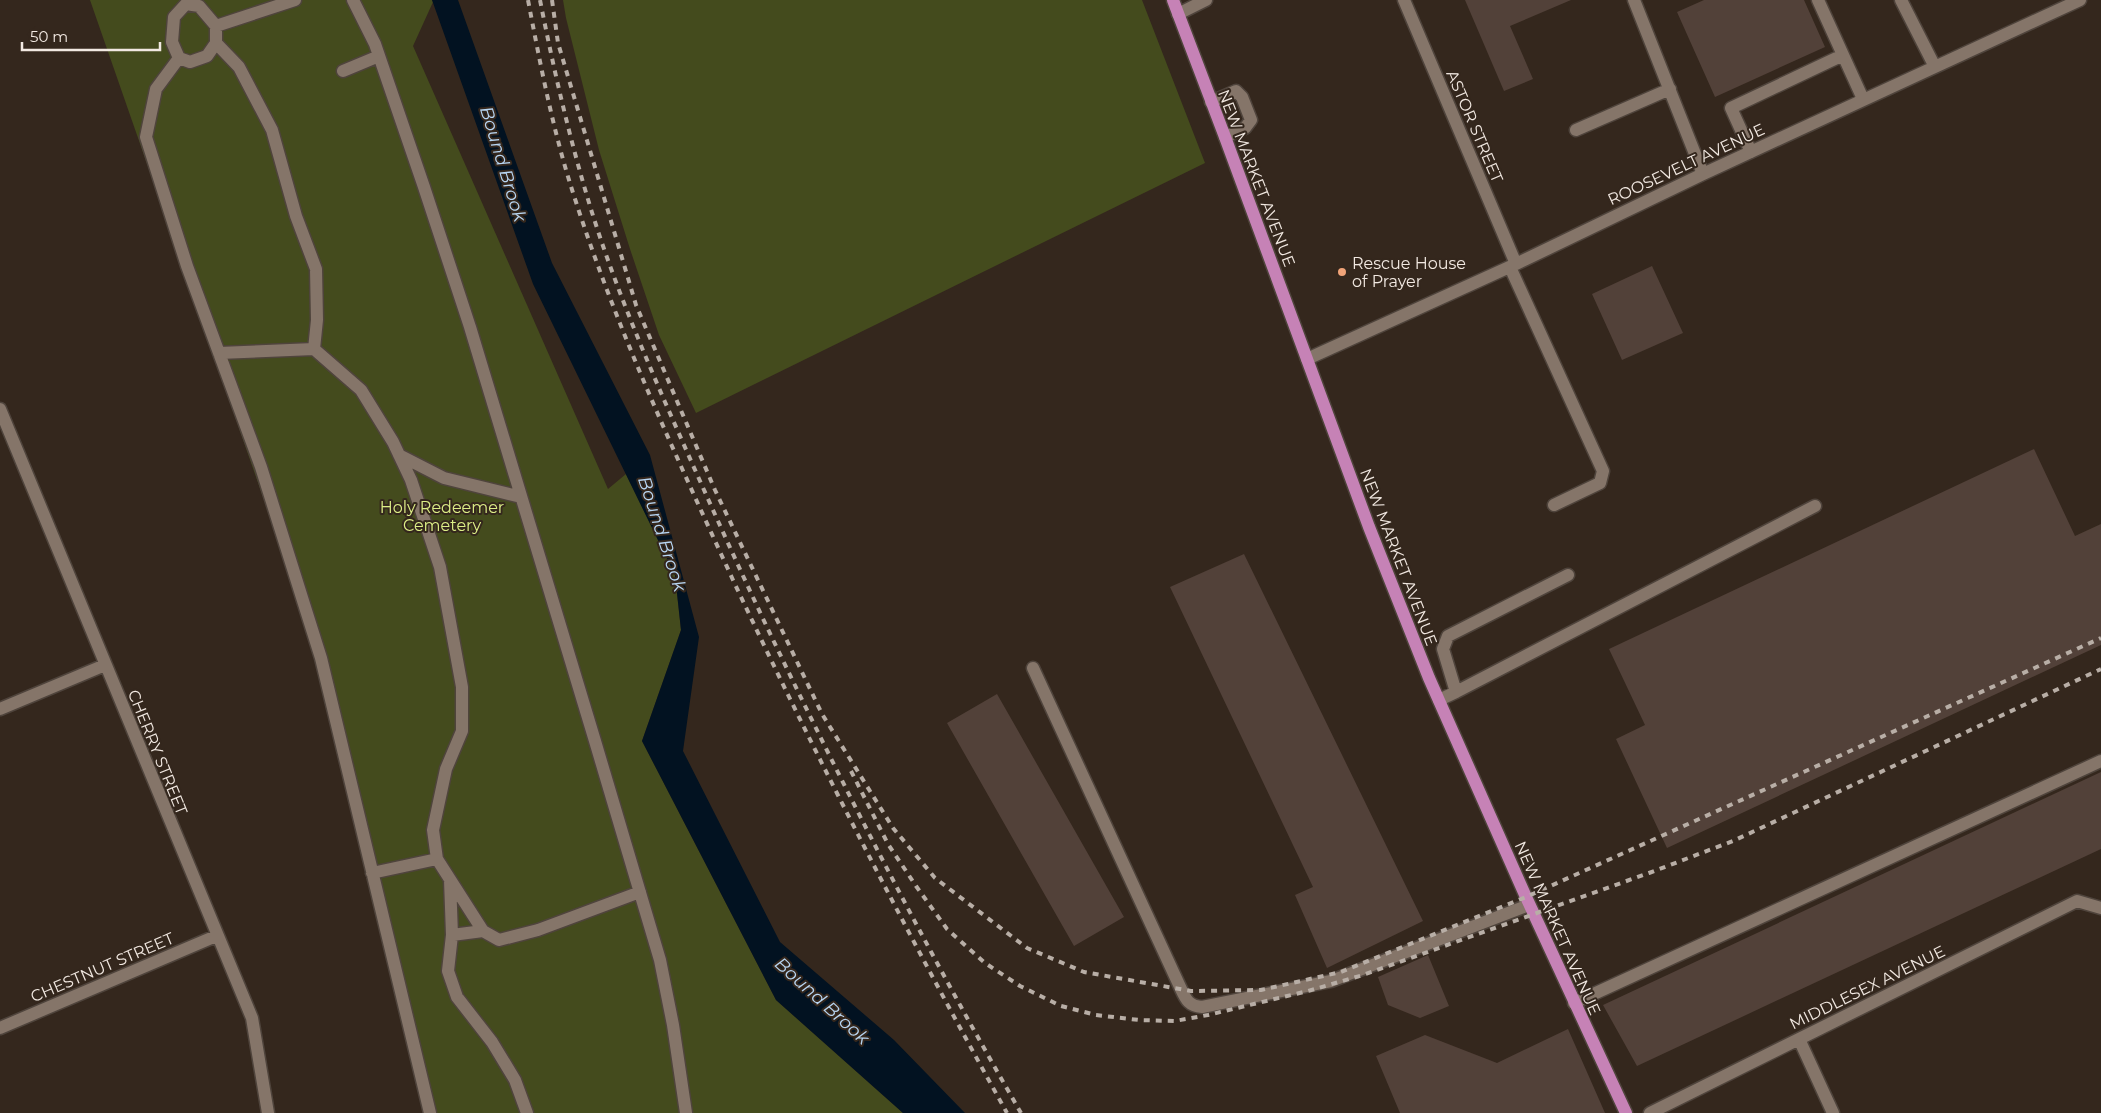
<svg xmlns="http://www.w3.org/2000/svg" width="2101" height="1113" font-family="Montserrat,sans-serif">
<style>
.green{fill:#444b1d}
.water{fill:#021221}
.building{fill:#524139}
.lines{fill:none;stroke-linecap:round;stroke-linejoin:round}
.minor-casing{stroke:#4f443c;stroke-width:15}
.major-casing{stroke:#4f443c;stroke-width:15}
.minor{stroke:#857569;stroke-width:12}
.major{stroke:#c682b6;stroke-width:12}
.rail{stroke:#b8aea6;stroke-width:4;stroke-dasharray:6 6;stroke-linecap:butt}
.poi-dot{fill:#f0a378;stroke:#34271d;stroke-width:2}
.labels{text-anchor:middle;stroke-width:4;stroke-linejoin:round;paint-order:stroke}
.street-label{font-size:16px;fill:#f2e9e2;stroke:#34271d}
.poi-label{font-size:16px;fill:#f2e9e2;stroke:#34271d;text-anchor:start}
.park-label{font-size:16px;fill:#ddef87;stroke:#34271d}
.water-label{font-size:18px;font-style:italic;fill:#b8d6f3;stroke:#34271d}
</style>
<rect width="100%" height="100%" fill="#34271d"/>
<!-- green -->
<path class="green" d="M90,0H432L433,2L413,46L608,489L626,474L675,575L681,630L642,741L776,1000L903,1113H428L319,658Z
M563,0H1142L1205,163L696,413L659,335L630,249L599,150L566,18Z"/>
<!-- water -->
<path class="water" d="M432,0H458L552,263L650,455L699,637L683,751L780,942L894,1040L965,1113H903L776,1000L642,741L681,630L675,575L533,284Z"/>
<!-- building -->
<path class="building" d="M1465,0H1571L1510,26L1533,79L1504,91Z
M1704,0H1804L1825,47L1715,97L1677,12Z
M1652,266L1683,333L1622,360L1592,294Z
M2034,449L2075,536L2101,524V645L1667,848L1616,739L1645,725L1609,649Z
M1244,554L1423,921L1327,968L1295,895L1313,887L1170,587Z
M997,694L1124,917L1074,946L947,723Z
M2101,772V849L1637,1066L1603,1005Z
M1428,955L1449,1006L1420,1018L1388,1005L1378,977Z
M1568,1029L1605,1113H1400L1376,1056L1425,1035L1497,1063Z"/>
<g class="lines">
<defs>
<path id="minor" d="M353,0L375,44L424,187L470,327L595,741L660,960L673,1025L686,1113
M1404,0L1516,264
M1634,0L1703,174
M1818,0L1863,99
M1901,0L1935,67
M186,4L199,6L216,26V43L207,56L190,62L179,58L172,42L174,17Z
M1178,14L1206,0
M216,26L295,0
M216,43L239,67L272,130L296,216L316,269L317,320L314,349L219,353
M179,58L156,89L146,137L187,266L261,467L321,658L430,1113
M343,71L379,56
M1211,102L1236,91L1242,97L1251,120L1245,128L1225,137
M1576,130L1670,89
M1751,152L1731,108L1843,55
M1510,267L1603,471L1600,483L1554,505
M314,349L361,390L393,442L411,480L440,567L462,687V731L446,769L433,830L437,859L372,873
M1307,359L1516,264L1703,174L2080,0
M0,409L252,1018L268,1113
M399,455L444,478L521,497
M1033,668L1181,989C1186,1000 1189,1006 1202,1007L1331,981L1529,905
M1456,692L1815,506
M1439,700L1456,692L1443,649L1448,636L1568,575
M0,709L105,665
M437,859L483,931L499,940L538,930L640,892
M450,880L452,935L483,931
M452,935L448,971L457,997L492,1042L515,1080L527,1113
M1574,1003L2101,761
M0,1028L216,936
M1799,1039L1833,1113
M1650,1113L2077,901L2101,908"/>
<path id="major" d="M1173,0L1225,137L1369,527L1429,678L1526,897L1626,1113"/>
</defs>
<!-- minor casing -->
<use href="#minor" class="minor-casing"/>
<!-- major casing -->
<use href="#major" class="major-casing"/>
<!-- minor -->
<use href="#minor" class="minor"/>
<!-- major -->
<use href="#major" class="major"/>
<!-- rail -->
<path class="rail" d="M528,0C541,68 554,136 576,202C618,332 676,456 733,580C818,761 910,939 1007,1113
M540,0C553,66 568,132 587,196C608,267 636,335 665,402C698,477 731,551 766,625C845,791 929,954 1021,1113
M552,0L558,43L636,305L715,490L822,714L893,828L935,878L1027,948L1084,972L1191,991L1261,990L1341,972L1526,897L2101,638
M851,771L888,844L916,886L947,929L985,963L1020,986L1061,1006L1096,1015L1139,1020L1175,1021L1208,1015L1308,991L1363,975L1649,873L1733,841L2101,669"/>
</g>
<!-- markers -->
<circle class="poi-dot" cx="1342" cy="272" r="5"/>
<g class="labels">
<!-- street labels -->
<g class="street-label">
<text transform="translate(1475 126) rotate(67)" y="6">ASTOR STREET</text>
<text transform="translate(1686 164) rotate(-25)" y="6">ROOSEVELT AVENUE</text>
<text transform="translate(1257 178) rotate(69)" y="6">NEW MARKET AVENUE</text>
<text transform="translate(1399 557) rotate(69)" y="6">NEW MARKET AVENUE</text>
<text transform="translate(158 752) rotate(68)" y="6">CHERRY STREET</text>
<text transform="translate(1558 928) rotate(66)" y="6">NEW MARKET AVENUE</text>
<text transform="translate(102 967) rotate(-23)" y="6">CHESTNUT STREET</text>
<text transform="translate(1867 987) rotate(-26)" y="6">MIDDLESEX AVENUE</text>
</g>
<!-- poi labels -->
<g class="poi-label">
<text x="1352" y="269">Rescue House<tspan x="1352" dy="18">of Prayer</tspan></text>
</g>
<!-- park labels -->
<g class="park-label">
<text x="442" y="513">Holy Redeemer<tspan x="442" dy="18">Cemetery</tspan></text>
</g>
<!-- water labels -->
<g class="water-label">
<text transform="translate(503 164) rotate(73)" y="6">Bound Brook</text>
<text transform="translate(662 534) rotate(72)" y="6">Bound Brook</text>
<text transform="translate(822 1001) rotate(42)" y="6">Bound Brook</text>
</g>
</g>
<!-- scale -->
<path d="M22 42v8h138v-8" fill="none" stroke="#f2e9e2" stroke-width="2.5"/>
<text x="30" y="42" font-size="15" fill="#f2e9e2" stroke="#34271d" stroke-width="4" paint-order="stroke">50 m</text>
</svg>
